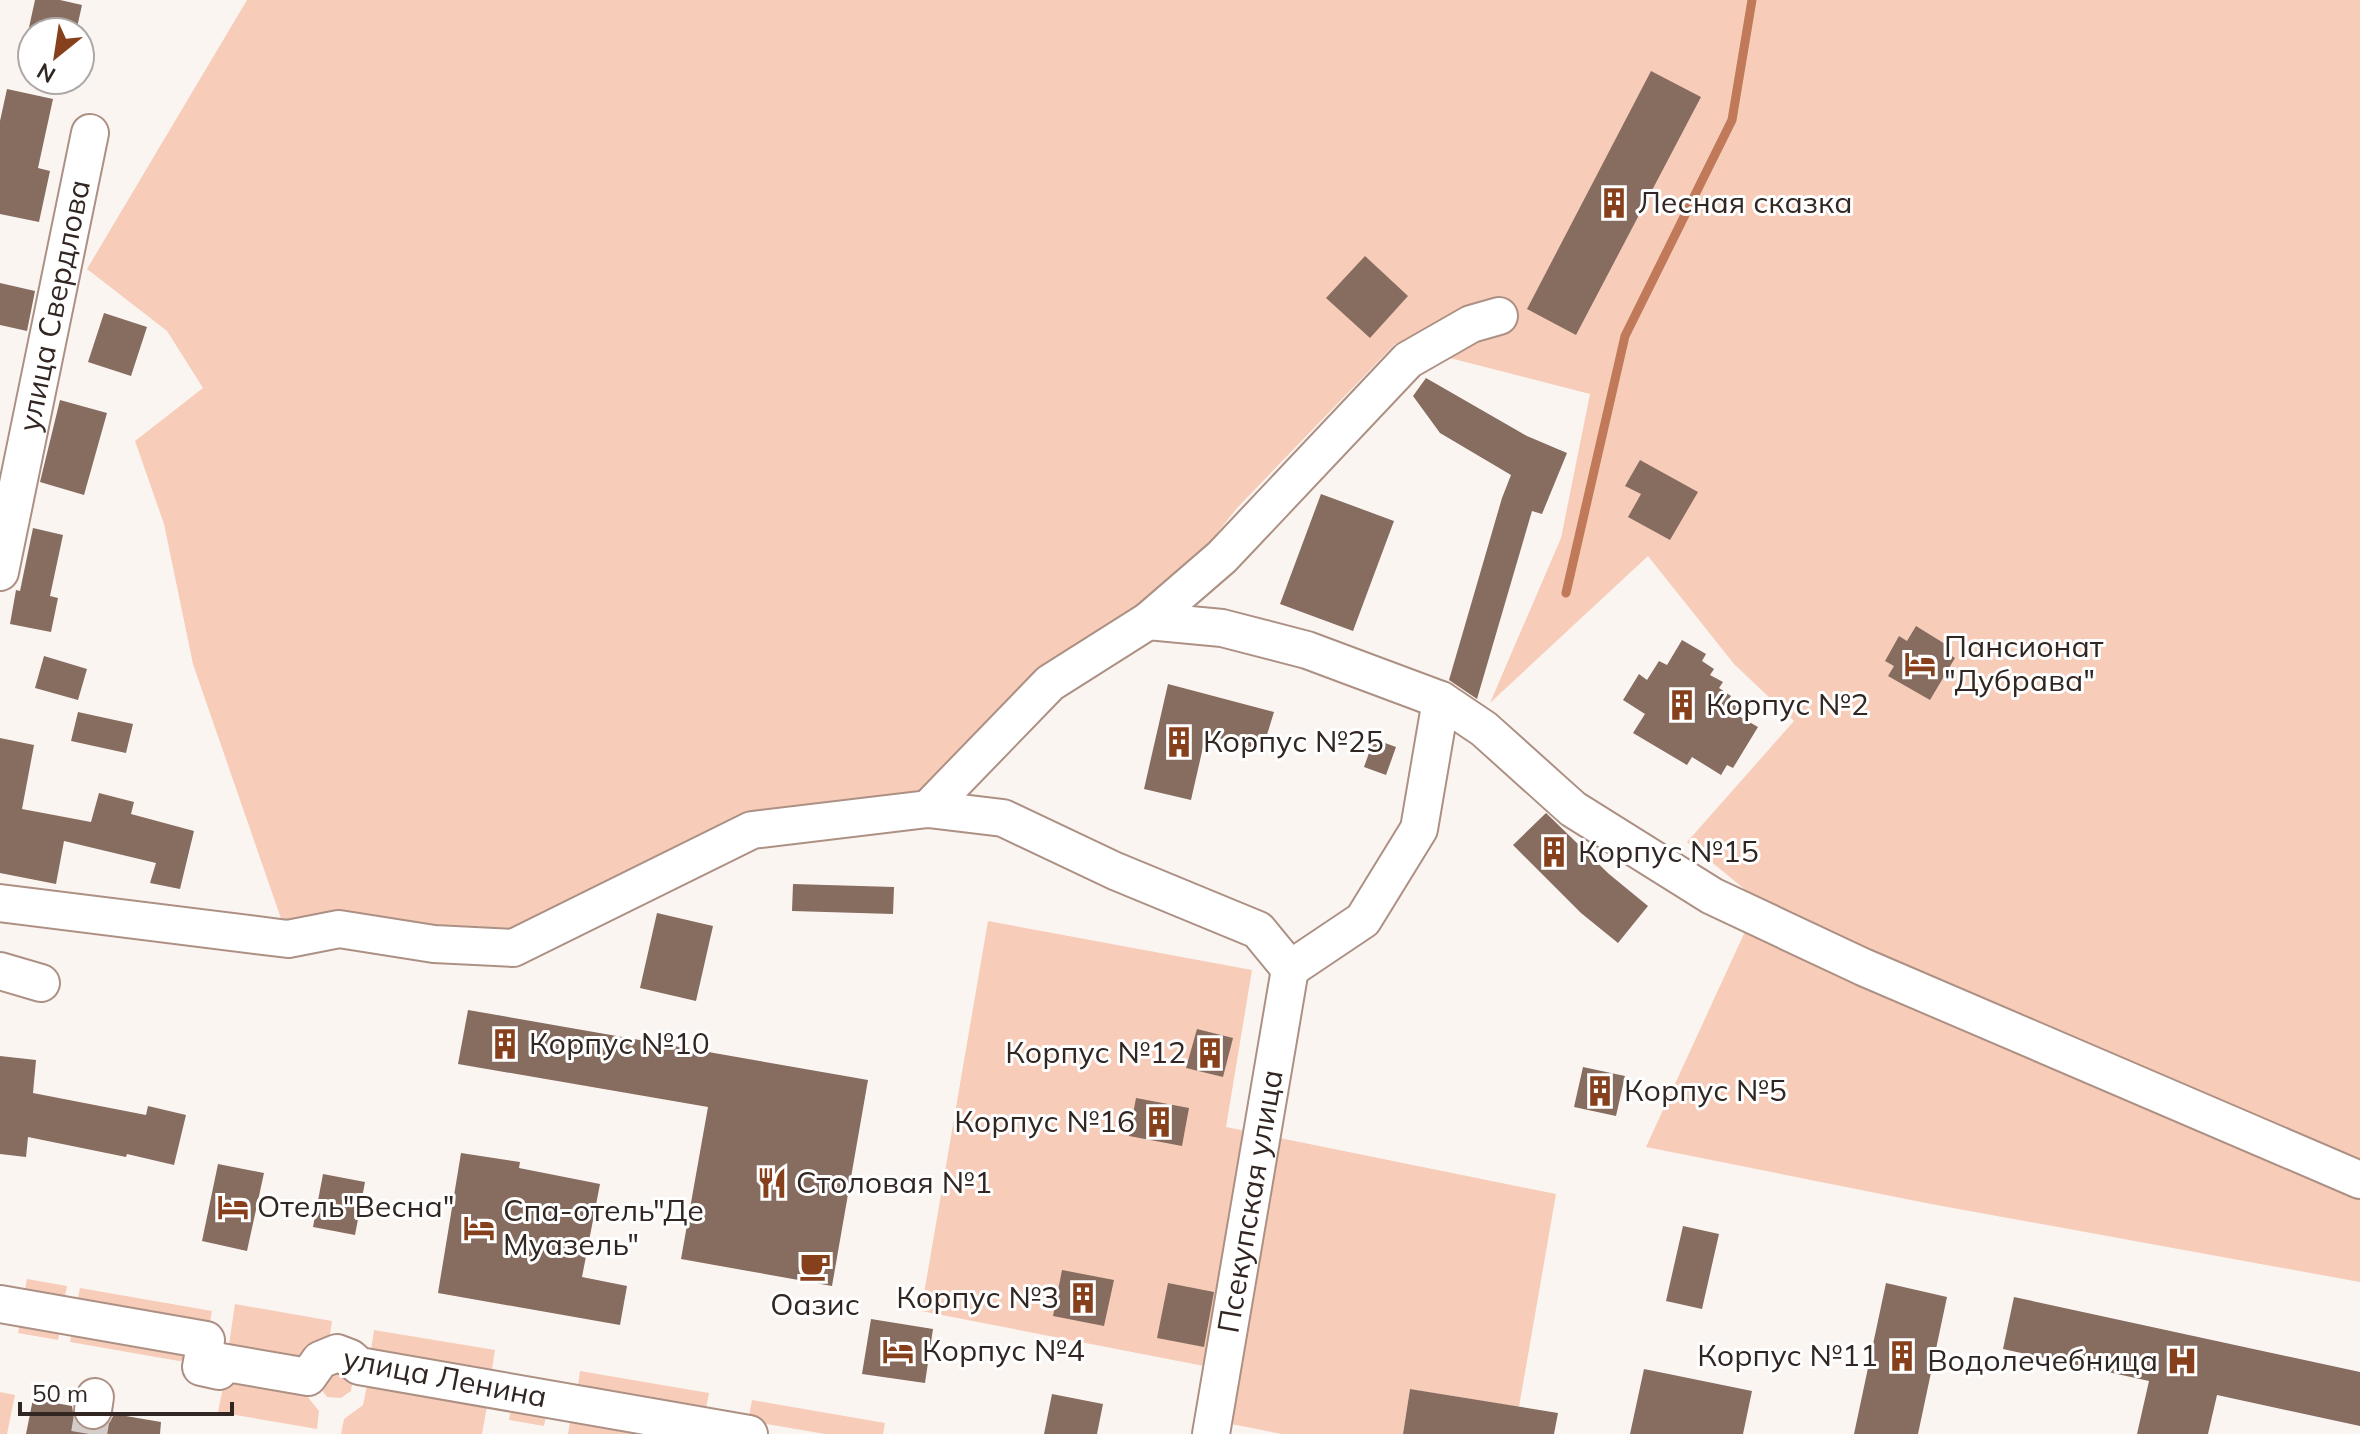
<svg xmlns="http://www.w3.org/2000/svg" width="2360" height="1434" font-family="Mulish,sans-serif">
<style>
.green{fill:#f7cdba}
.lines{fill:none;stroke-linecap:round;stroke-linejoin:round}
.stream{stroke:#c07959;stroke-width:9}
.building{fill:#876c60}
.minor-tunnel{stroke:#d3ccc8;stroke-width:36;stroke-dasharray:36 18;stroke-linecap:butt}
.minor-casing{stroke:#ad9084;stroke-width:40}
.minor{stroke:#fff;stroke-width:36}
.labels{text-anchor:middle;stroke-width:6;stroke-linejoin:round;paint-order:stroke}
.poi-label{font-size:30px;fill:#312621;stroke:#fff;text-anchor:start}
.street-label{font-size:30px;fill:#312621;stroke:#fff}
</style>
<rect width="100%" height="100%" fill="#fbf5f2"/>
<!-- green -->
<path class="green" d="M247,0H2360V1282L1931,1204L1646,1147L1759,901L1687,842L1794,721L1734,664L1648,556L1490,703L1561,538L1590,394L1395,344L1237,508L1148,621L928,809L751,830L513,948L288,939L193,664L164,524L135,441L203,388L167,331L87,269Z
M988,921L1252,970L1226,1127L1556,1194L1519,1407L1410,1389L1403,1434H1282L1231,1424L1240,1373L921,1311Z
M27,1279L67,1286L64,1302L24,1294Z
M80,1288L212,1311L209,1327L77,1303Z
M235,1304L332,1321L328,1348L305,1365L228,1351Z
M21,1317L61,1325L58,1340L18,1333Z
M73,1327L197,1358L179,1361L70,1342Z
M374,1330L495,1350L491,1376L370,1357Z
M328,1365L353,1378L351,1391L341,1398L327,1397L318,1385Z
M580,1371L709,1393L705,1414L577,1392Z
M225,1377L303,1391L319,1411L317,1429L218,1412Z
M368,1380L488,1401L482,1434H341L344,1419L363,1405Z
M0,1392L15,1395L7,1434H0Z
M752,1400L885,1423L883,1434H825L748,1421Z
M512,1404L547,1411L544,1426L509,1420Z
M570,1422L639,1434H568Z"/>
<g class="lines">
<!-- stream -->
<path class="stream" d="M1566,593L1625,336L1732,120L1752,0"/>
</g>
<!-- building -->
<path class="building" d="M35,0H60L82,5L76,32H28Z
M1651,71L1701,97L1576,335L1527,309Z
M7,89L53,99L38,168L50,171L39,222L0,214V121Z
M1365,256L1408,296L1370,338L1326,298Z
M0,283L35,291L27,331L0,325Z
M104,313L147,327L131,376L88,362Z
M1426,378L1527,436L1567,453L1542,514L1532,511L1477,699L1449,680L1502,498L1511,475L1440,433L1413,396Z
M60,400L107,413L84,495L40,482Z
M1640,460L1698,492L1670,540L1628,517L1641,494L1625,486Z
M1321,494L1394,521L1353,631L1280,604Z
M33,528L63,535L50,596L58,598L51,632L10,624L16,590L20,591Z
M1916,626L1950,647L1946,652L1955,658L1930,700L1888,676L1894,666L1885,661L1899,636L1907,641Z
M1682,640L1706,654L1702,661L1714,669L1710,675L1723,682L1719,688L1731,696L1728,701L1741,709L1737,715L1758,727L1733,768L1727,765L1721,775L1692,757L1687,765L1633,733L1645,714L1623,700L1639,674L1647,680L1659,661L1667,665Z
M44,656L87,669L78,700L35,688Z
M1168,684L1274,712L1262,751L1206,734L1191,800L1144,789Z
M78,712L133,724L126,753L71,741Z
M0,738L34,745L22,809L91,822L99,793L134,802L131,814L194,831L180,889L150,883L156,863L64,841L56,884L0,873Z
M1374,739L1396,747L1386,775L1364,767Z
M1546,813L1609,874L1648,906L1618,943L1581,913L1513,845Z
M793,884L894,887L893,914L792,911Z
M657,913L713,926L696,1001L640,988Z
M468,1010L868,1080L832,1286L681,1259L708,1107L458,1064Z
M1197,1029L1233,1038L1223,1077L1186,1068Z
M0,1056L36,1060L33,1093L146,1115L148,1106L186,1115L174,1165L127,1154L126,1157L28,1137L26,1157L0,1154Z
M1583,1067L1625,1076L1616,1116L1574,1107Z
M1136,1098L1189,1108L1182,1146L1129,1136Z
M461,1153L520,1162L519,1168L600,1184L582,1277L627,1286L620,1325L438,1293Z
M218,1164L264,1173L247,1251L202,1241Z
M323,1174L365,1182L355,1235L313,1227Z
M1683,1226L1719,1234L1702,1309L1666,1301Z
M1062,1270L1114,1280L1104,1326L1053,1316Z
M1168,1283L1214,1292L1204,1347L1157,1338Z
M1886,1283L1947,1297L1918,1434H1854Z
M2014,1297L2360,1372V1426L2217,1395L2208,1434H2137L2149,1381L2003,1349Z
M871,1319L933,1329L925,1383L862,1374Z
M1644,1369L1752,1391L1743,1434H1630Z
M1410,1389L1558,1413L1554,1434H1403Z
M1052,1394L1103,1404L1097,1434H1044Z
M33,1399L72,1406L74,1418L79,1426L89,1431L101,1429L110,1422L114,1414L161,1422L160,1434H26Z"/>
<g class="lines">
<!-- minor-tunnel -->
<path class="minor-tunnel" d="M89,1434L93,1410"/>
<defs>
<g id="minor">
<path id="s1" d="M0,572L90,133"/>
<path d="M1148,621L1222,557L1408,360L1471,324L1499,316"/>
<path d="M928,809L1050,683L1148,621L1222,628L1307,650L1441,700"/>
<path d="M0,903L288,939L339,929L434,944L513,948L752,830L928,809L1003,818L1115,871L1258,930L1290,969L1363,920L1419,829L1441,700L1484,729L1573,809L1712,896L1863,967L2360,1180"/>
<path d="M0,971L41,983"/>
<path d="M0,1304L206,1340L201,1367L219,1371L221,1362L308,1377L320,1360L337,1353L350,1358L359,1366L749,1434"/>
<path d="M93,1410L95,1397"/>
<path id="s2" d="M1211,1434L1290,969"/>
</g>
</defs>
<!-- minor casing -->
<use href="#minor" class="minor-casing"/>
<!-- minor -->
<use href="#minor" class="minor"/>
</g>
<!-- icons -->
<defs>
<symbol id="building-bare" viewBox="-9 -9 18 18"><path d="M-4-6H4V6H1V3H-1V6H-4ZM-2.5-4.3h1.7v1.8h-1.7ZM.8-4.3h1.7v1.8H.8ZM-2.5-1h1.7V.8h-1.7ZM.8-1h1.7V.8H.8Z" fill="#87401c" stroke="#fff" stroke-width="2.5" paint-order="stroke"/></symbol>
<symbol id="hotel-bare" viewBox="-9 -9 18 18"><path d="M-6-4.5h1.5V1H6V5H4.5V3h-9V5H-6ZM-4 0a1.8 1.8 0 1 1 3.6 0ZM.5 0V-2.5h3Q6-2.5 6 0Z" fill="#87401c" stroke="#fff" stroke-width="2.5" paint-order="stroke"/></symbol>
<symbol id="restaurant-bare" viewBox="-9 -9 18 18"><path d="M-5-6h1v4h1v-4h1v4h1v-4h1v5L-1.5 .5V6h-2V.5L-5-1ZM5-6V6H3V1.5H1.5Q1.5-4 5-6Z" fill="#87401c" stroke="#fff" stroke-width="2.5" paint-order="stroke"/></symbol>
<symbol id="cafe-bare" viewBox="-9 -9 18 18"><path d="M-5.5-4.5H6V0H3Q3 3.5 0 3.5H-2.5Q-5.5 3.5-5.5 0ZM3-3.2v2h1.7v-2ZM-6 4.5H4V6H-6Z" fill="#87401c" stroke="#fff" stroke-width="2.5" paint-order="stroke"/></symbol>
<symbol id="hospital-bare" viewBox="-9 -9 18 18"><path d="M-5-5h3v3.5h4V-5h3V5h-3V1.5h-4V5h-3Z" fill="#87401c" stroke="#fff" stroke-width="2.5" paint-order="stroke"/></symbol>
</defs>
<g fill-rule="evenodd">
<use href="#building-bare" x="1592" y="181" width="44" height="44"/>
<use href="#hotel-bare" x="1898" y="642" width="44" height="44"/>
<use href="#building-bare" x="1660" y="683" width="44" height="44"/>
<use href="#building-bare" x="1157" y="720" width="44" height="44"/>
<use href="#building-bare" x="1532" y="830" width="44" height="44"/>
<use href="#building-bare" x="483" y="1022" width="44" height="44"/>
<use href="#building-bare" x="1188" y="1031" width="44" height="44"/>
<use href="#building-bare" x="1578" y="1069" width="44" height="44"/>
<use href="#building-bare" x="1137" y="1100" width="44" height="44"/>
<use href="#restaurant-bare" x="750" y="1161" width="44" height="44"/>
<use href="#hotel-bare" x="211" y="1185" width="44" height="44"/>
<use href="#hotel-bare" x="457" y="1206" width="44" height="44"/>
<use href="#cafe-bare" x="793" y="1244" width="44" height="44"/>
<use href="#building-bare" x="1061" y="1276" width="44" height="44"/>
<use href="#hotel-bare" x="876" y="1329" width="44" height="44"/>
<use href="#building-bare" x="1880" y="1334" width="44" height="44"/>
<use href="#hospital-bare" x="2160" y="1339" width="44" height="44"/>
</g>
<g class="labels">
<!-- poi labels -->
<g class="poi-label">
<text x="1638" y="213">Лесная сказка</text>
<text x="1944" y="657">Пансионат<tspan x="1944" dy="34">"Дубрава"</tspan></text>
<text x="1706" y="715">Корпус №2</text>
<text x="1203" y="752">Корпус №25</text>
<text x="1578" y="862">Корпус №15</text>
<text x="529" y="1054">Корпус №10</text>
<text x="1186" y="1063" text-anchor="end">Корпус №12</text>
<text x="1624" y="1101">Корпус №5</text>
<text x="1135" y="1132" text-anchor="end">Корпус №16</text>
<text x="796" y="1193">Столовая №1</text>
<text x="257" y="1217">Отель"Весна"</text>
<text x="503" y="1221">Спа-отель"Де<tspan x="503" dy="34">Муазель"</tspan></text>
<text x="1059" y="1308" text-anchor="end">Корпус №3</text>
<text x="815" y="1315" text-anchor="middle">Оазис</text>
<text x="922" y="1361">Корпус №4</text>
<text x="1878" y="1366" text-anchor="end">Корпус №11</text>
<text x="2158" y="1371" text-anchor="end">Водолечебница</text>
</g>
<!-- street labels -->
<g class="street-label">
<text dy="10" stroke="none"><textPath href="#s1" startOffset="272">улица Свердлова</textPath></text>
<text dy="10" stroke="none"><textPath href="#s2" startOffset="236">Псекупская улица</textPath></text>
<text transform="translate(445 1378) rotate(11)" y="10">улица Ленина</text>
</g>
</g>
<!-- north arrow -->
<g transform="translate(56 56) rotate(210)"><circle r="38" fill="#ffffff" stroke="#ada8a6" stroke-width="2"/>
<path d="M0-6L14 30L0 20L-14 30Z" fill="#87401c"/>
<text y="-12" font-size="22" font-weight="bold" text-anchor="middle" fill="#312621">N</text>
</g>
<!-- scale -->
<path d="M20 1402v12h212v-12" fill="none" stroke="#312621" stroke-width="4"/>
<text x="32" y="1402" font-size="24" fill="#312621" stroke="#ffffff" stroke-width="6" paint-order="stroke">50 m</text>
</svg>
